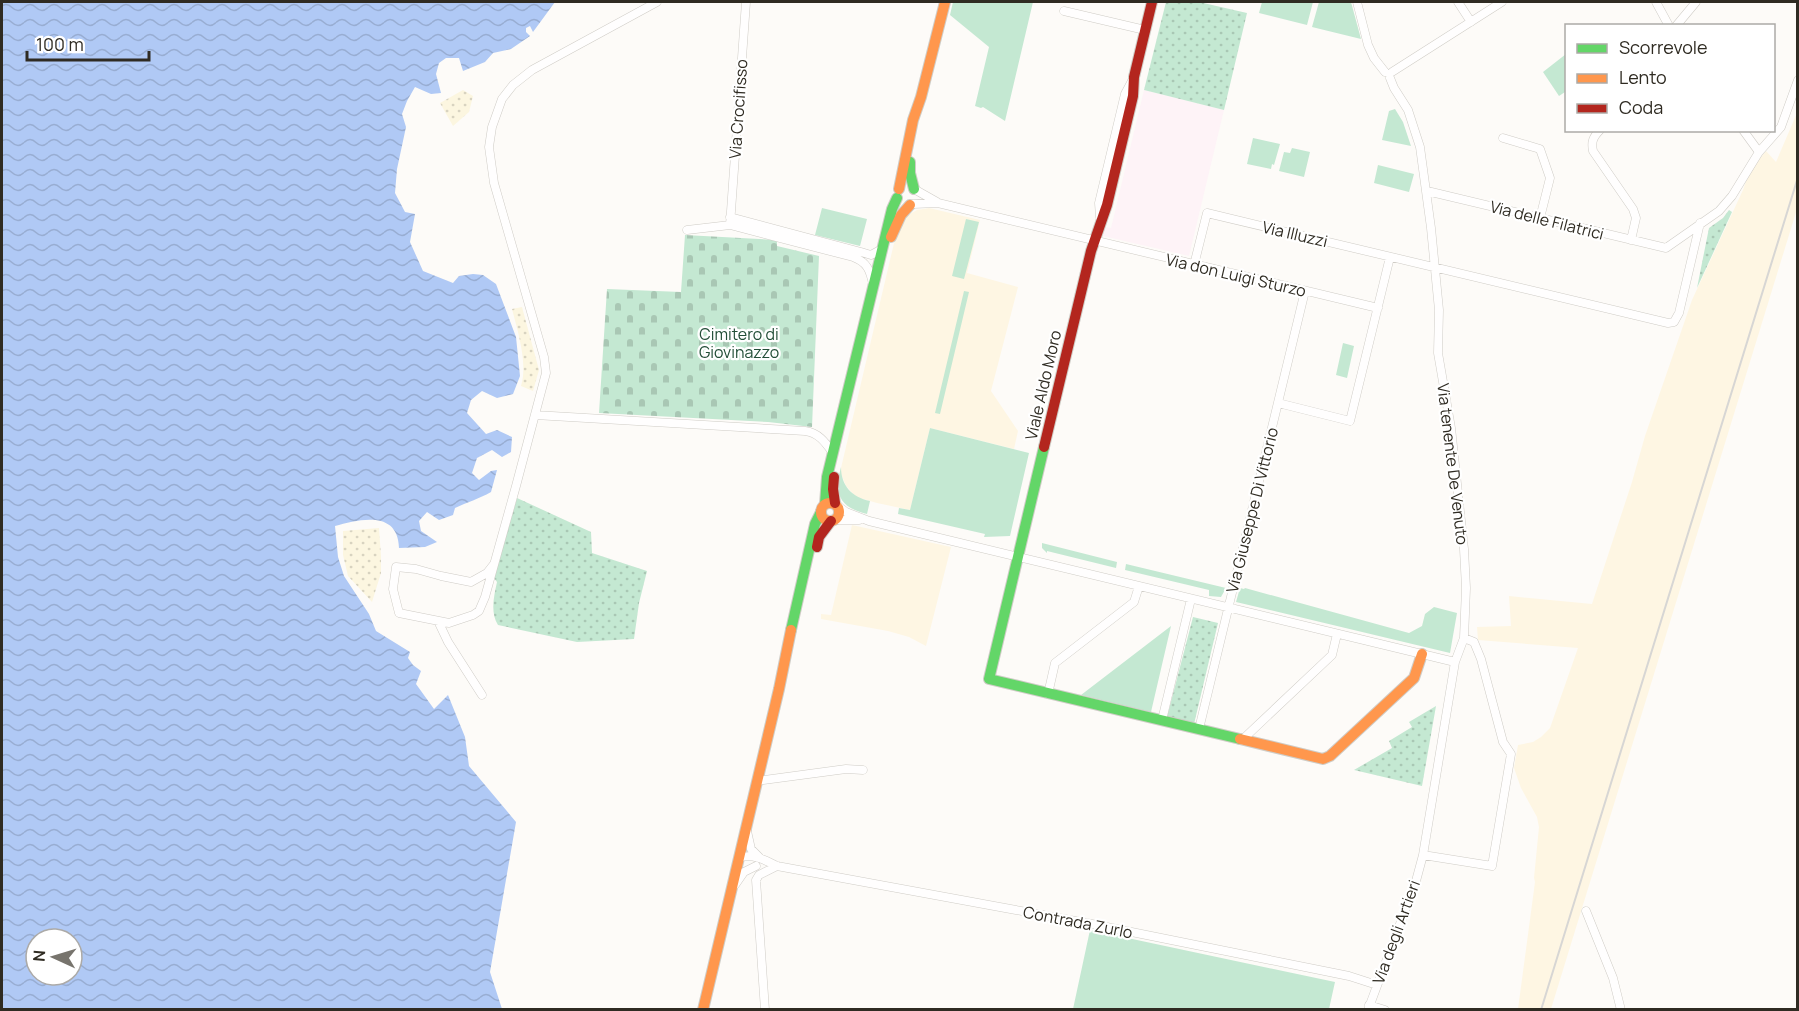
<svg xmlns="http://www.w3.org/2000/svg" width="1799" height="1011" font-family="Manrope,sans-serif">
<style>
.built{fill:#fef6e3}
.education{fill:#fef3f7}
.green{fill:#c4e8d2}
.sand{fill:url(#sand-dots)}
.cemetery{fill:url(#cemetery-stones)}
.park{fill:url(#park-dots)}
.water{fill:url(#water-waves);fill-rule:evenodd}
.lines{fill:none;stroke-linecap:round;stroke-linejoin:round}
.street-casing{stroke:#cfccc6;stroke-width:9}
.fast-casing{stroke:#cfccc6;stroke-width:12}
.slow-casing{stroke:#cfccc6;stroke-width:12}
.jam-casing{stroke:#cfccc6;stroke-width:12}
.street{stroke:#fffefe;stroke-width:8}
.fast{stroke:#63d668;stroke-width:10}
.slow{stroke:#ff974d;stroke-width:10}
.jam{stroke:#b3261e;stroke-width:10}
.rail{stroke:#d7d6d4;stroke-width:2}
.labels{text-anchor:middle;stroke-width:4.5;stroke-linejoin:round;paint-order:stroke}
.street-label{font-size:16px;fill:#2f2b22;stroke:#fff}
.park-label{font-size:16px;fill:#224e37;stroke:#fff}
</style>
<defs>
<pattern id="sand-dots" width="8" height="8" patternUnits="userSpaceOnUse" patternTransform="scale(1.5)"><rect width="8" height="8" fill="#fcf6e0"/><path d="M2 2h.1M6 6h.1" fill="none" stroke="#d8d3c0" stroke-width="1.8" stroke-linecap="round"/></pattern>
<pattern id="cemetery-stones" width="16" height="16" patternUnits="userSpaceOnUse" patternTransform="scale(1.5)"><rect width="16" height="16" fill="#c4e8d2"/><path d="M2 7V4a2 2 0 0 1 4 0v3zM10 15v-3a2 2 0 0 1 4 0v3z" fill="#a9c7b4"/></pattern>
<pattern id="park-dots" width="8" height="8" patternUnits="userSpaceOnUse" patternTransform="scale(1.5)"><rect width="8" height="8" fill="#c4e8d2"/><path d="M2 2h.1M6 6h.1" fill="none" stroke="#a9c7b4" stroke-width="1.8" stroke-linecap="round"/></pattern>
<pattern id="water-waves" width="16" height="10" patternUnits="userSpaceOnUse" patternTransform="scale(1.5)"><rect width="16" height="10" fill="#b0c9f5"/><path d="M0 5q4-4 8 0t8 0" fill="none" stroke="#98add2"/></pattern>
</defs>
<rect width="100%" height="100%" fill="#fdfbf8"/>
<!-- built -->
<path class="built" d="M1797,113V209L1551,1009H1518L1535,882L1534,878L1539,827L1537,817L1521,788L1514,768L1518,745L1533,742L1541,737L1550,728L1578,648L1478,640L1477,627L1511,626L1509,596L1592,604L1632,482L1645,436L1692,300L1743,190L1750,170L1766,151L1776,162Z
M929,208L980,220L967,273L1018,287L991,391L1018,431L1014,449L930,428L910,510L877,503L856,497L846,486L841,474V468L895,239L904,219L908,215L917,210Z
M852,525L951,547L926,646L909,637L888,631L821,619V614L831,615Z"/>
<!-- education -->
<path class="education" d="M1144,90L1224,110L1189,256L1103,236L1105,227L1111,228Z"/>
<!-- green -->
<path class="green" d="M953,2H1033L1005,121L983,107L981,108L975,106L989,47L950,15Z
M1262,2H1313L1307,25L1259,13Z
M1319,2H1351L1361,39L1312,27Z
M1566,54V93L1565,92L1559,96L1543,72Z
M1395,109L1403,122L1411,146L1382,140L1389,111Z
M1253,138L1280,144L1274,165L1272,164L1271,169L1247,164Z
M1292,148L1310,152L1304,177L1279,171L1284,152L1290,153Z
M1378,165L1414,174L1409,192L1374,183Z
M822,208L867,219L860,246L815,235Z
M966,219L979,222L964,279L952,276Z
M964,291L969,292L940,414L935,413Z
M1343,343L1354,346L1347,378L1336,375Z
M930,428L1029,453L1010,536L984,537L985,534L898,514L899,508L910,510Z
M841,467C841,486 852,497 870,501L867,514C839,507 834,494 841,467Z
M1042,543L1117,562L1116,568L1047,551V553L1042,548Z
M1126,564L1226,588L1221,597L1209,596V590L1125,570Z
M1240,588L1244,589L1245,588L1409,633L1422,626L1425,614L1434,607L1457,613L1450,653L1236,602Z
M1171,626L1151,712L1081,695Z
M1090,930L1335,982L1329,1009H1073Z"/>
<!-- sand -->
<path class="sand" d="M463,90L473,96L469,112L453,126L440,103Z
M522,307L539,370L533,391L521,386C528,364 518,332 512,309Z
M379,528L381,556V573L372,602L348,576L343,555V531Z"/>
<!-- cemetery -->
<path class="cemetery" d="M685,235L777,240V246L819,256L812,427L768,422L599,413L607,289L681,292Z"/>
<!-- park -->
<path class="park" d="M1166,2H1199L1247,13L1224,110L1144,90Z
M1729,210L1732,212L1697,288L1709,228L1723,218Z
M517,498L591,532L592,553L647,571L639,603L634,639L577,642L498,625C490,612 494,596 497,582L494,578Z
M1193,617L1218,623L1194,724L1167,717Z
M1436,706L1422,786L1354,770L1392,748L1389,741L1412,727L1409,722Z"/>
<!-- water -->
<path class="water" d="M2,2H555L533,32L530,26L526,28V32L530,36L511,49L493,53L485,62L463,71L459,58H446L439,63L436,74L441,93L431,94L415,87L407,101L402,114L406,127L397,169L395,193L405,212L415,214L410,242L423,271L453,283L459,276L473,274L483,275L496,284L516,337L520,376L513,394L497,398L482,391L471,400L467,413L486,434L497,430L512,437L511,452L502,457L492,450L477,458L472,473L479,480L491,471L497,470L491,492C479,499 467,502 455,508L453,515L439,520L427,512L419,521L421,531L437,542L425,547L399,548C398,510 360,519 335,526L338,557L344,576L369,614L376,631L410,652L408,658L413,665L421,671L416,684L434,709L448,695L465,737L469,766L516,822L490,972L502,1009H2ZM36,939H72V975H36Z"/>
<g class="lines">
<defs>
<path id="street" d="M1357,2L1368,45L1374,58L1385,72
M1458,2L1471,22
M1656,2L1669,26
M1064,11L1145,30
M1676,26L1696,2
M1392,72L1502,2
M1600,130C1593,137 1591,142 1593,151L1633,209L1636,218L1631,240
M1743,130L1759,152
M1503,138L1540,149L1550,178L1540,218
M914,189L937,202
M1427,191L1666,248L1719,211L1732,196L1759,152L1781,127L1798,80
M913,204L938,203L1378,308
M730,217L861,252L871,255L882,249
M1100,217L1099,203L1125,94L1132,81
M730,225L746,2
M687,230L730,225L853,257C867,262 870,270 873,284
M1194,265L1207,213L1668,323L1674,322L1679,313L1700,223
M1278,403L1350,421L1390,257
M535,415L805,431C819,433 825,442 833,453
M838,506L846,512L869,521L1455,662
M835,520H859
M494,564L487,573L471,582L441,576L416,569L396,567L393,589L399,613L449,623L473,615L479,611L485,597L516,486L546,373L544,357L494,183L489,147L492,127L502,99L513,85L532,70L657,2
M438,621L448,642L482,695
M1048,694L1055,663L1134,602L1139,586
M1162,720L1191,599
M1199,729L1305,291
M1242,740L1332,655L1337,634
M757,781L846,769L863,770
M747,831L751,849L759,857
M1423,855L1492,866L1511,754L1503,742L1481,659L1474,642L1464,638
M739,858C752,853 765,860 777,866L1092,924L1349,976L1377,985
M735,885L744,872L756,866
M1586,911L1613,978L1621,1010
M1369,1005L1385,1010
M765,1010L756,880L759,875L777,866
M1368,1010L1416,881L1423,855L1455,662L1464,638L1466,588L1464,549L1451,428L1438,353L1439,310L1431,228L1420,147L1408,110L1394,88L1390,78"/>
<path id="fast" d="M910,162V173L914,189
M1044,447L989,679L1240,739
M825,504L827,477L892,209L897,198
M791,630L815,524L821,512"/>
<path id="slow" d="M899,189L913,120L921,97L945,2
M891,237L901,215L910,205
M821 512a9 9 0 1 1 18 0a9 9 0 1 1-18 0Z
M1240,739L1323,759L1330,756L1414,678L1422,654
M703,1010L779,689L791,630"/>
<path id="jam" d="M1044,447L1091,251L1107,205L1133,96L1134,77L1152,2
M834,477L833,489L835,503
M817,547L819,537L831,521"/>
</defs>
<!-- street casing -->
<use href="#street" class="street-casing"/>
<!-- fast casing -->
<use href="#fast" class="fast-casing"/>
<!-- slow casing -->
<use href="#slow" class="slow-casing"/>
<!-- jam casing -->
<use href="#jam" class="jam-casing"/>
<!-- street -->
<use href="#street" class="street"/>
<!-- fast -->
<use href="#fast" class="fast"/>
<!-- slow -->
<use href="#slow" class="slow"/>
<!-- jam -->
<use href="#jam" class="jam"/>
<!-- rail -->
<path class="rail" d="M1541,1010L1798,177"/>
</g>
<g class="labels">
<!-- street labels -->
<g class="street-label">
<text transform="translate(738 109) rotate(-86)" y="6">Via Crocifisso</text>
<text transform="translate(1547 220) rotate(14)" y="6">Via delle Filatrici</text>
<text transform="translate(1295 234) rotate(13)" y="6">Via Illuzzi</text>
<text transform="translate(1236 275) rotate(13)" y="6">Via don Luigi Sturzo</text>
<text transform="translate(1043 385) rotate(-77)" y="6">Viale Aldo Moro</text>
<text transform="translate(1453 464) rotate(83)" y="6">Via tenente De Venuto</text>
<text transform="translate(1252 510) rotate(-76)" y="6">Via Giuseppe Di Vittorio</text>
<text transform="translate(1078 922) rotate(11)" y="6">Contrada Zurlo</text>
<text transform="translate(1396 932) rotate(-70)" y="6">Via degli Artieri</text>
</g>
<!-- park labels -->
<g class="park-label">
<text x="739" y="340">Cimitero di<tspan x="739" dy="18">Giovinazzo</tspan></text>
</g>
</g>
<!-- border -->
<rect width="1799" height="1011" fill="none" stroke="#2f2b22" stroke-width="6"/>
<!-- legend -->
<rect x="1565" y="24" width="210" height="108" fill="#ffffff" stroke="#acaaa7" stroke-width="1.5"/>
<rect x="1577" y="44" width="30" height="9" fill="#63d668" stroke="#acaaa7" stroke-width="1.5"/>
<text x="1619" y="54" font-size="18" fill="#2f2b22">Scorrevole</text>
<rect x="1577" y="74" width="30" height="9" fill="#ff974d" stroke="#acaaa7" stroke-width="1.5"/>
<text x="1619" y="84" font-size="18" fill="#2f2b22">Lento</text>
<rect x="1577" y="104" width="30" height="9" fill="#b3261e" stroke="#acaaa7" stroke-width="1.5"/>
<text x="1619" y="114" font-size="18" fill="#2f2b22">Coda</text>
<!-- north arrow -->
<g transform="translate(54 957) rotate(274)"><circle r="28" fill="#ffffff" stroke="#acaaa7" stroke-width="1.5"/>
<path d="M0-4.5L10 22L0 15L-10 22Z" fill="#77746d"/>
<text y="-9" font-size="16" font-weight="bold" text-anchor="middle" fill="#2f2b22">N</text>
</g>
<!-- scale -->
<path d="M27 51v9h122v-9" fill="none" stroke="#2f2b22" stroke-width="3"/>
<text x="36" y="51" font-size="18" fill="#2f2b22" stroke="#ffffff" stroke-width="4.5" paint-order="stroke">100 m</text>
</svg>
